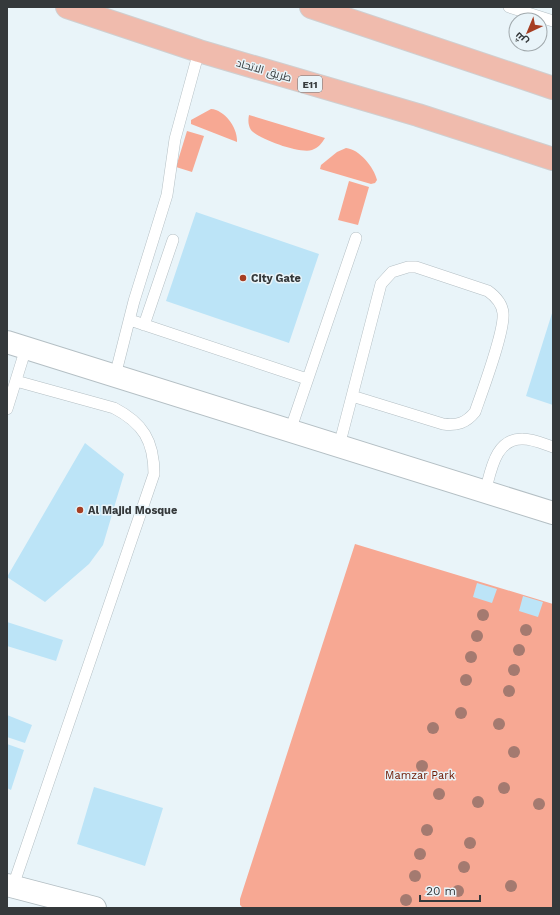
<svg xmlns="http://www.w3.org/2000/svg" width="560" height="915" font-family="'Work Sans',Cairo,sans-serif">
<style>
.green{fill:#f7a893}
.building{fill:#bce4f7}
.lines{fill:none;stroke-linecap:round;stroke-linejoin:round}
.lane-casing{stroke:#b4bfc4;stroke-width:12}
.secondary-casing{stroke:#b4bfc4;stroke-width:24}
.highway-casing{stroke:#cfcfd0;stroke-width:24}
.lane{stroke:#fff;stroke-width:11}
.secondary{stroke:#fff;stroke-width:22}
.highway{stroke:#f0bbad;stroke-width:22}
.tree{fill:#a47a70}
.poi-dot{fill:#a63e23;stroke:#e9f4f9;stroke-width:1.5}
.labels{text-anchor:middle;stroke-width:3;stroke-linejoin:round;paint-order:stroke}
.shield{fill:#e9f4f9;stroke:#6b7174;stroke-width:1}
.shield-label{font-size:10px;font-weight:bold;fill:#35393b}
.street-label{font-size:11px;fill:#35393b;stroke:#e9f4f9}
.poi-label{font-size:11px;font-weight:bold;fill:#35393b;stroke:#e9f4f9;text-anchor:start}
.park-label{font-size:11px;fill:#6c1700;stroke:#e9f4f9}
</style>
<rect width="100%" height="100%" fill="#e9f4f9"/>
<!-- green -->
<path class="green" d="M211,109C225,110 238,128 237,142L191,124V120Z
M249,115L325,138C322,143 318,148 312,150C300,154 258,139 251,130C248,125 248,120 249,115Z
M187,131L204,136L192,172L176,167Z
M346,148C359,149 374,167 377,180L375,183L371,184L320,169L321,165L337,152Z
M349,181L369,187L358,225L338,220Z
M355,544L553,604V908H243L240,905V899Z"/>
<!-- building -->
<path class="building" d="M196,212L319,254L289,343L166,301Z
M553,310V405L526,396Z
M85,443L124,474L103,545L89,564L45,602L7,577Z
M477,583L497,589L492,603L473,597Z
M523,596L543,602L538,617L519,611Z
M7,622L63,640L56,661L7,646Z
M7,715L32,725L25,743L7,737Z
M7,744L24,750L11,790L7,788Z
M94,787L163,808L145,866L77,844Z"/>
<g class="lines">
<defs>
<path id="lane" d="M509,7L553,21
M408,267H416L488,291C495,296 502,303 503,313C505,331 482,392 475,412C466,423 457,426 443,424L352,396L381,284L392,272Z
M130,320L307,379
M144,325L173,240
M115,376L134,301L167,195L175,139L199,51
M7,409L26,348
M290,431L356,238
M339,446L352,396
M485,492C491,471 495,438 523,439C533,439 544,444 553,447
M13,886L154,474C154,441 143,423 114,408L16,381"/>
<path id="secondary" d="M7,342L553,513
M7,885L95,908"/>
<path id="highway" d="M67,7L199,51L418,115L553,159
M311,7L553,88"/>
</defs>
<!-- lane casing -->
<use href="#lane" class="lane-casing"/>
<!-- secondary casing -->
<use href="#secondary" class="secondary-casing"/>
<!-- highway casing -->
<use href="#highway" class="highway-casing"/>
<!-- lane -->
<use href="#lane" class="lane"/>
<!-- secondary -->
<use href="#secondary" class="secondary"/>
<!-- highway -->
<use href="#highway" class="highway"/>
</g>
<!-- trees -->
<g class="tree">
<circle cx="483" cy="615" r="6"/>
<circle cx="526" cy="630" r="6"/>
<circle cx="477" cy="636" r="6"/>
<circle cx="519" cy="650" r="6"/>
<circle cx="471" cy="657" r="6"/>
<circle cx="514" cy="670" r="6"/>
<circle cx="466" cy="680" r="6"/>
<circle cx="509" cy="691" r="6"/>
<circle cx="461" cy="713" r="6"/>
<circle cx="499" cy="724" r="6"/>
<circle cx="433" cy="728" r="6"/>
<circle cx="514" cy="752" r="6"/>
<circle cx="422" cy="766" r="6"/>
<circle cx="504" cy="788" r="6"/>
<circle cx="439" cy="794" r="6"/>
<circle cx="478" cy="802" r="6"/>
<circle cx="539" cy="804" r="6"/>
<circle cx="427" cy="830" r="6"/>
<circle cx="470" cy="843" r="6"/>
<circle cx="420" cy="854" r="6"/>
<circle cx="464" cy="867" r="6"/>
<circle cx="415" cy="876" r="6"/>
<circle cx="511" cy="886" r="6"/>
<circle cx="458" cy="891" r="6"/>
<circle cx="406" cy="900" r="6"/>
</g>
<!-- markers -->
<g class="poi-dot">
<circle cx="243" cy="278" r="4"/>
<circle cx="80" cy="510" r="4"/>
</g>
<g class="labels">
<!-- shield labels -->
<rect class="shield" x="298" y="76" width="24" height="16" rx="3"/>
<g class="shield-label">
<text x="310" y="88">E11</text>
</g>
<!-- street labels -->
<g class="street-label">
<text transform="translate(264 70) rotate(16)" y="4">طريق الاتحاد</text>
</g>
<!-- poi labels -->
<g class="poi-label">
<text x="251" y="282">City Gate</text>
<text x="88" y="514">Al Majid Mosque</text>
</g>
<!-- park labels -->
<g class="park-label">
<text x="420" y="779">Mamzar Park</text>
</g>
</g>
<!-- border -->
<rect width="560" height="915" fill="none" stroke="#35393b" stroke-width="16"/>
<!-- north arrow -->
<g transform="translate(528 32) rotate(224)"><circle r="19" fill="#e9f4f9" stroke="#a1a9ad"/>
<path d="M0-3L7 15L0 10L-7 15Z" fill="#a63e23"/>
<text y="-6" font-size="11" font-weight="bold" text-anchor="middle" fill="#35393b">ش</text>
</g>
<!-- scale -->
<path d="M420 895v6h60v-6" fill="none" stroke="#35393b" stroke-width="2"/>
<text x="426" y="895" font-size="12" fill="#35393b" stroke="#e9f4f9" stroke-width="3" paint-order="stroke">20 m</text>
</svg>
